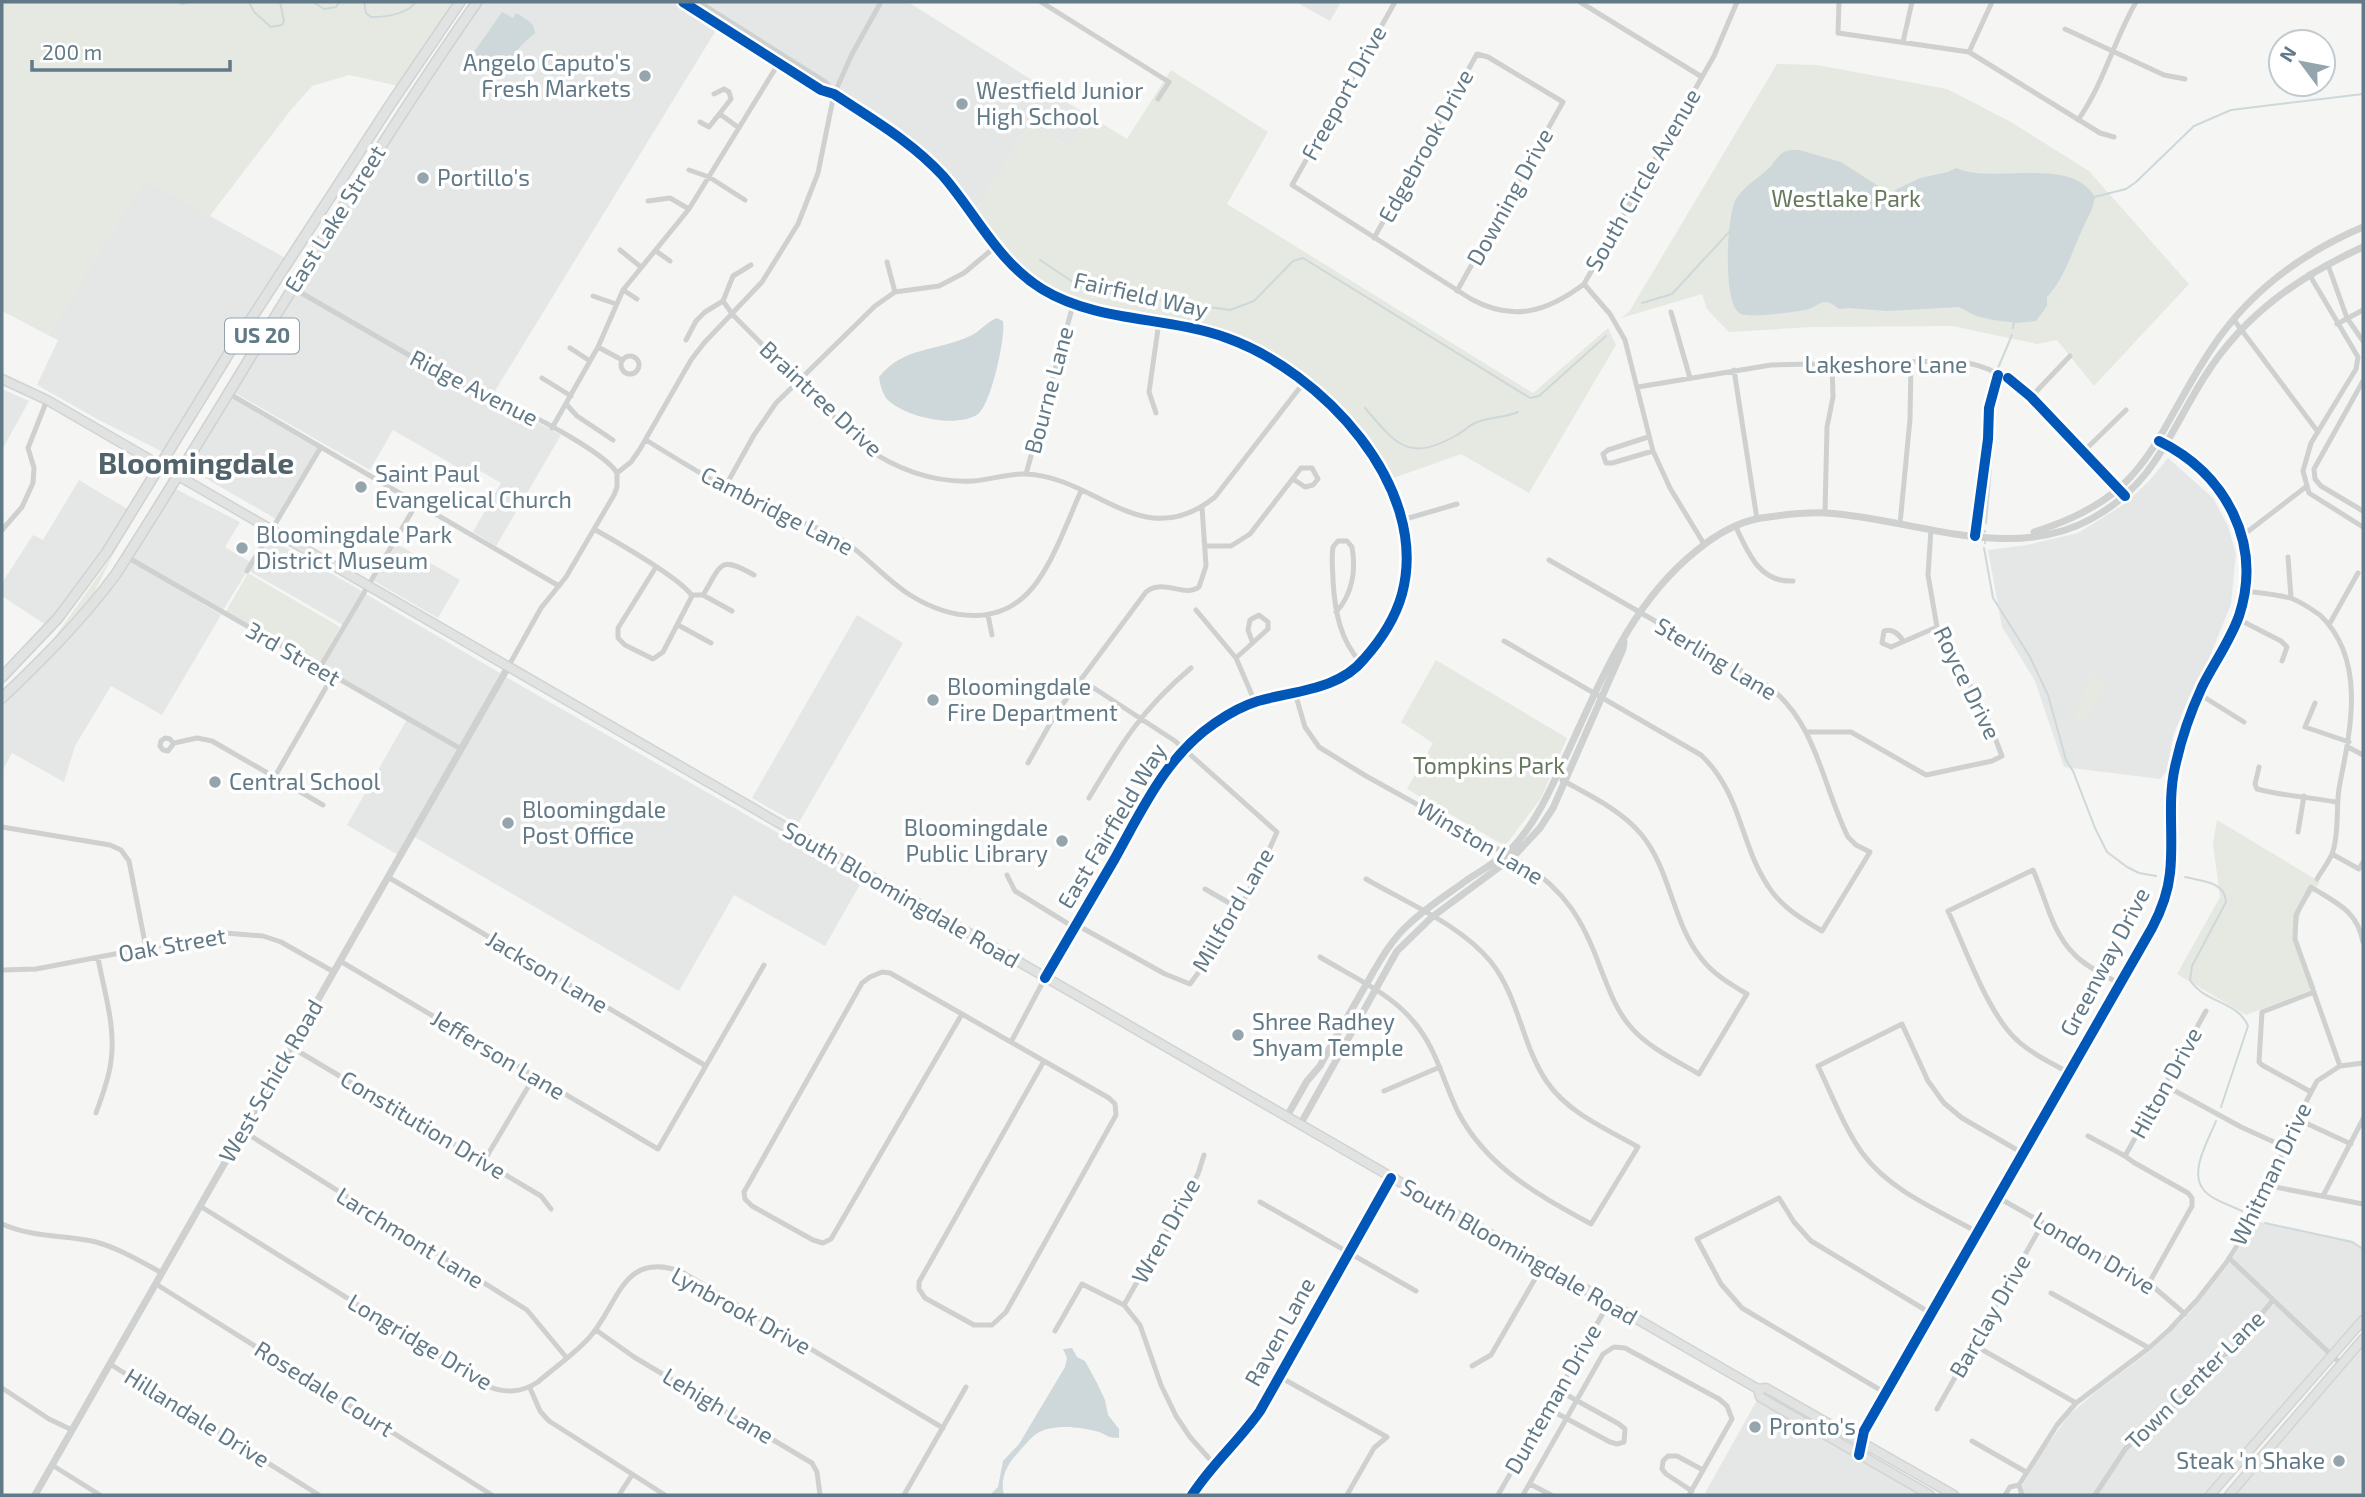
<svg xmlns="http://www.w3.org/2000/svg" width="2365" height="1497" font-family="'Exo 2',sans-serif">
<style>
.built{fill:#e5e7e6}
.green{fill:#e5e9e1}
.water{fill:#ced8da}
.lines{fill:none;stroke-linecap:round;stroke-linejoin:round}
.stream{stroke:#ced8da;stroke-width:2}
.secondary-casing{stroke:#d2d3d3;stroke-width:11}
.primary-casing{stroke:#d0d2d2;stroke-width:12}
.minor{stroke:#cfd0d0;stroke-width:5}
.tertiary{stroke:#cfd0d0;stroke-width:7}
.secondary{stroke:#e1e2e2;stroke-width:8}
.primary{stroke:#e1e2e2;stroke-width:9}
.cycleway-casing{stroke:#fff;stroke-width:15}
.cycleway{stroke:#0057b8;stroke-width:10}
.poi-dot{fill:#95a5ad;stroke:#fff;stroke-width:2.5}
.labels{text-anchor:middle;stroke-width:7;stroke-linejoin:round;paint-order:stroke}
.shield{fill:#fff;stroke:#91a2ab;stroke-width:2}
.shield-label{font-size:21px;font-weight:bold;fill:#627a87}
.poi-label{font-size:23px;fill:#627a87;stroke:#fff;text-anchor:start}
.street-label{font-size:23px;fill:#627a87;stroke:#fff}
.park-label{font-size:23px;fill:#66785e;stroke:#fff}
.district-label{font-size:30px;font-weight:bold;fill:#51626b;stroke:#fff}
</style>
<rect width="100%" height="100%" fill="#f5f5f3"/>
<!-- built -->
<path class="built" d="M480,2H679L718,27L490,399L296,288L383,145Z
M700,2H879L851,51L833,89Z
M884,2H908L1089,116L1069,147L1030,123L974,214L930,160L836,93L854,53Z
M1296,2H1341L1330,21Z
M144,179L287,259L165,453L99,420L37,385L58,340L48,335Z
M293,290L491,404L510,408L561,435L496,546L473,532L501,483L475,468L471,475L393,430L370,470L228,389Z
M2,389L29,401L2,450Z
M226,392L321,445L276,519L183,465Z
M2168,458L2213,498L2228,526L2236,554L2231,604L2206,666L2189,697L2173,736L2167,771L2160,779L2064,767L2035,681L2002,627L1988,550L2027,545L2078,533L2126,503L2149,481Z
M79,480L129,510L77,592L46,625L2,596V583L33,535L43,540Z
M170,486L240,522L225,547L252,563L222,612L127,554Z
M269,538L362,591L343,625L249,571Z
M395,543L460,580L438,618L374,581Z
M126,557L221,615L162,715L111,686L75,746L64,782L12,753L2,771V700L27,677Z
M364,593L500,673L398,855L347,825L406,721L321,669Z
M857,615L903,643L798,824L752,798Z
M504,676L862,881L825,946L734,895L679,991L413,836Z
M2256,1221L2354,1241L2363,1249V1315L2204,1495H2017L2043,1451L2069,1415L2097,1391L2149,1352L2188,1315L2229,1264Z
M2363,1346V1495H2233Z
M1757,1400L1920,1495H1704Z"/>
<!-- green -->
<path class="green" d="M2,2H460L399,86L349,75L312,86L290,111L209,217L144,179L48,335L2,311Z
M1777,64L1817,65L1947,89L2011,122L2089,171L2189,284L2094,386L2057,340L2037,344L1952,326L1811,327L1729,332L1707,309L1702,294L1621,318L1629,312Z
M1171,70L1268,132L1227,204L1533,393L1608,328L1616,345L1529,493L1461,454L1388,480L1343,407L1286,363L1232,337L1073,303L1032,280L1015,265L974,214L1030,123L1069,147L1089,116L1127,139Z
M113,555L94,593L58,635L57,634Z
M248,573L340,627L318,666L225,613Z
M1436,660L1567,738L1541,798L1505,846L1407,789L1433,743L1401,722Z
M2092,674L2107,683L2084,724L2074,718L2080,703L2079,701L2087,686L2085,684Z
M2217,820L2320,882L2301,909L2296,938L2316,988L2246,1015L2177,974L2220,897L2213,844Z"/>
<!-- water -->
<path class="water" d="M502,12L513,18L516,13C524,18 535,22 535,33C527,40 516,49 511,60C509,65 509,70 505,76L499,74L487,58L472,55Z
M1799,150L1841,162L1889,193L1920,178L1948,172L1956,168C1995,185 2070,155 2095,197C2093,209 2088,217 2083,228C2072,251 2065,278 2047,297V306L2036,321L2018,323L1993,320L1976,316L1959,307L1887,311L1848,308L1839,309C1835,306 1831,302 1825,302C1818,303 1812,309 1805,310C1793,312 1751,318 1741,314C1722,307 1727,218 1735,201C1743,186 1758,179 1769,168C1774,163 1777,156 1784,152C1788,150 1794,150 1799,150Z
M997,318L1003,321C1006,336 991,405 978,414C956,429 903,417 886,398C882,392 880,385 879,377C904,346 936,352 970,336C980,332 986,322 997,318Z
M1072,1348L1077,1357L1085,1361L1097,1383L1105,1400L1108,1415L1119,1429V1438C1108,1438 1107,1435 1099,1432C1080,1427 1051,1423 1035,1435C1028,1440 1022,1449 1016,1455C1006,1466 1000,1480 1004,1495H990L998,1487L1003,1461L1019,1444L1065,1367L1067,1358L1063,1349Z"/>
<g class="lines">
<!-- stream -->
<path class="stream" d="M177,2L183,4L190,2
M249,2L254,12L271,27L282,25L284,21L280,2
M313,2L324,9L336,7L339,2
M364,2L366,13L371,17C387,17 406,15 416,2
M2094,197L2126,189L2136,182L2194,126L2231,110L2363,94
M1040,260L1076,284L1100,292L1230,310L1254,301L1293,261L1303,258L1530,398L1539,396L1606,336
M1642,303L1672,294L1730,231
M2013,328L2014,321
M1998,368L2012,335
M1365,408C1396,444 1408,463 1457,435C1463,432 1468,426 1475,423C1488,417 1504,418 1518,412
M1986,523L1992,456L1993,403
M1985,532V531
M1985,543V542
M1984,548L1993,598L2030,657L2048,695L2066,760L2073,771L2095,828L2107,852L2127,867L2139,873L2156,876
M2185,877C2201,881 2225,881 2226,902L2192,966L2190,980C2204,1003 2238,1001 2248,1026L2221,1107
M2216,1121C2209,1139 2189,1171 2203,1189C2211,1200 2230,1205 2242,1211
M2265,1223L2352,1242L2363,1249"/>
<defs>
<path id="secondary" d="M2,379L47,400L1758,1389L1766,1388L1954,1495
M1758,1389L1760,1397L1930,1495
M2210,1495L2363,1320
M2229,1495L2363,1339"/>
<path id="primary" d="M2,677L58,618L107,552L229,353L390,105L460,2
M2,698C43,659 82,620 116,574C238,384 348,187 477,2"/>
</defs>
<!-- secondary casing -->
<use href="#secondary" class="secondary-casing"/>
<!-- primary casing -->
<use href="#primary" class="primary-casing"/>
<!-- minor -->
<path class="minor" d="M1041,2L1169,82L1158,99
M1395,2L1292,185L1471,299C1513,322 1547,312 1584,284L1714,56L1737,2
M1580,2L1702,77
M1839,2L1838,33L1969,52L2100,133L2114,137
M2065,29L2164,75L2185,79
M1903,42L1912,2
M1969,52L1992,2
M720,114L739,128
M2078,120C2104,83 2114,40 2136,2
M700,122L709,127L731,99L729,92L724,89L714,94
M689,170L709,177L745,200
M648,201L670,198L689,209
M1374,238L1477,54L1488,57L1563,102L1457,291
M620,250L641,267
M656,251L670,261
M887,262L895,292
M2328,265L2347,318L2363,341
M2309,274L2358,357L2356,369L2311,443L2303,471L2309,493L2363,527
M1584,284L1610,314L1625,340L1653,451L1670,488L1704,544
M291,287L492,403C499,404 507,405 514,408C537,417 606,454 617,473
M623,290L637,299
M593,296L616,304
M723,301L733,315L863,446C896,469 932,483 973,481C990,480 1008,473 1026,474C1097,477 1143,555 1215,497L1305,381
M1671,312L1690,378
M2234,320L2318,432
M2337,324L2363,310
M686,340L696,321L705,312L723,301L733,276L751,265
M598,347L622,360
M570,348L590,361
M621 365a9 9 0 1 1 18 0a9 9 0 1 1-18 0Z
M1734,370L1757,519
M542,378L571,396
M2363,381L2314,469L2315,479L2321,486L2363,511
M1638,387L1771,365L1951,361C2006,364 2029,398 2065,434C2085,454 2105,476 2125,496
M228,393L559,586
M2031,397L2070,356
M567,405L577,416L613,440
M1156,413L1149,392L1159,322
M552,428L598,347L623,290L689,209L780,61
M1648,437L1608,450L1603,454L1606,463H1612L1653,451
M646,440C683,463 722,487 761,507C784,519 811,523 835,536C863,551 883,578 910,595C952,621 1004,628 1037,582C1055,557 1068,520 1081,491
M2083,452L2126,410
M617,473L631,462L640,449L691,360L704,343L762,282L798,224L818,173L834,94L852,54L881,2
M1026,474L1073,305
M725,487L754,435L776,403L875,306L895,292L939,286L964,273L995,247
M1825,513L1827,427L1833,397L1832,364
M1402,520L1457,504
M1900,524L1910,419L1911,362
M1736,527C1748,553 1760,583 1793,581
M594,529C615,541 681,578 692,596L663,652L653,659L625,645L618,638V628L656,567
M2,530L22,507L33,483L34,468L28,448L47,400
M1975,536L1988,439L1989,408L1998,375
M2242,536L2307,486
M1206,546H1231L1250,534L1301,468H1312L1318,479L1313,485L1305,487L1293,479
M127,557L461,749
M2288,557L2291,598
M247,571L321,447
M2245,591C2261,593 2278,594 2293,599C2303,603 2311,609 2320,615C2365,658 2352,724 2340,783C2335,805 2340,829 2333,851C2330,861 2322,870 2317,879
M691,595H703C722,564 719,555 754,575
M703,595L732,611
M1196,610L1236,658L1255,702
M1336,612C1353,594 1356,569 1352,547L1347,541H1338L1333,547C1331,558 1333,570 1333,581C1335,612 1340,640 1361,663
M988,615L992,635
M2238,619L2281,641L2287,647L2282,661
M2330,623L2358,573
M678,625L711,643
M1504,641L1701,755C1742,794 1739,842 1768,886C1781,907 1802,919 1822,931L1870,852L1856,845L1848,837C1822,785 1817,723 1768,686L1549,560
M1903,641C1899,634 1892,628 1884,631L1882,643L1891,647L1937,627
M1236,658L1268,629V622L1259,615L1250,620L1248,630L1252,641
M508,667L541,608L566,577L614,495L617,487V473
M319,669L417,503
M1295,693L1305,727L1319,747L1366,776L1521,862C1565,890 1583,920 1600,967C1608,987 1615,1008 1629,1025C1647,1047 1675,1060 1699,1074L1747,994C1730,984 1713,974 1701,958C1672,922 1671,870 1641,834C1621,810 1589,795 1562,780
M2199,694L2244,722
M2315,703L2305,727L2349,742
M1808,732H1851L1926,775L1992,761L2002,756L1985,712L1937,627L1928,575L1931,529
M173,743L170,739L165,738L161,741L160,746L163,750L168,751L174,743L197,738L212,741L323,805
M2348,747L2363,755
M1028,763L1056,713L1146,592C1164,578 1183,598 1199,587L1206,566L1202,507
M2259,767L2255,784L2257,789C2283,796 2309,797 2336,802
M274,778L332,677
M1089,798C1121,744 1142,709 1191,668
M2,827L110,845L121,850L129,861L146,948
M2298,832L2304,796
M2332,854L2359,869L2363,862
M1007,875L1015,891L1075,928
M388,877L706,1066
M1205,889L1238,908
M1077,925L1165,974L1190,984C1225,938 1254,885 1277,832L1175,741L1080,679
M1320,957C1351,976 1390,993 1413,1021C1436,1047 1443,1081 1458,1112C1487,1168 1539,1195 1591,1224L1638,1147C1607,1129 1568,1113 1547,1082C1522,1046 1519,997 1491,962C1461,925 1407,903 1366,879
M340,961L658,1149L764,965
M2,970L36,969L225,933L263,936L281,942L334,972
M882,972L890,973L962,1014L831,1239L823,1243L813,1240L752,1206L745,1199L744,1192L862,983L870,977Z
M962,1014L1044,1061
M1011,1042L1045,978
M291,1047L541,1196L551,1209
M1044,1061L1109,1098L1115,1104L1116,1115L1006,1312L992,1325H974L925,1298L919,1289V1282Z
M2340,1066L2295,939L2296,915L2311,887C2336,903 2357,910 2363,942
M2069,1073C2052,1063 2033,1055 2018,1041C1988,1015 1966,949 1948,911L2033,870C2046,898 2051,931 2074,954C2086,967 2105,975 2120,984
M2166,1086L2241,1127L2285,1147
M1384,1091L1440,1067
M2311,1092L2262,1065L2259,1062L2262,1012L2314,992
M96,1113C102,1096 109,1079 111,1061C116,1027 104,991 98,958
M2297,1119L2351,1144
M243,1131L527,1310L566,1357
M2088,1136L2125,1156L2133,1162L2188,1193L2192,1198V1206L2149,1283
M1204,1155L1198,1174L1124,1305L1140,1325L1161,1385L1176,1416L1190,1437L1214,1464
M2125,1156L2206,1011
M484,1161L534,1077
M2270,1186L2363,1204
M2323,1196L2363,1119
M1999,1198L2149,1283L2185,1314
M1260,1202L1416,1291
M200,1206L488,1386C505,1394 523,1392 538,1382C554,1368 573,1355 588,1339C619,1306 621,1249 682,1272L943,1428
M2,1224C31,1237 62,1235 92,1241C117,1247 140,1261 162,1273
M1979,1233C1940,1211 1890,1191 1863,1154C1844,1128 1832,1095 1818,1066L1902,1024L1928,1081L1944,1103L1962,1118L2024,1154
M2229,1258L2341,1364
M156,1284L492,1495
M2051,1293L2149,1348
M596,1330L634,1357L812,1463L817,1472L820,1495
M1055,1331L1082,1284L1124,1305
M1974,1345L2076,1403
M110,1364L319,1495
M1472,1366L1491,1355L1543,1265
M1280,1377L1387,1437L1374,1448L1347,1495
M2,1388L49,1419L72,1430
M530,1388L540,1411L549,1421L665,1495
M1887,1394L1742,1308L1721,1284L1697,1239L1779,1198L1794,1222L1811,1241L1932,1314
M1547,1408L1610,1442L1617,1444L1624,1442L1625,1429L1619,1424L1558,1390
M1937,1409L2043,1223
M1972,1441L2026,1472
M1859,1455L1864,1431L2152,928C2161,911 2168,892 2170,873C2173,837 2167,802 2175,767C2181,739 2190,712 2203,686C2213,664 2228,643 2237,621C2267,545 2228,480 2162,443
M52,1465L100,1495
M1530,1484L1551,1495
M2019,1485L2022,1495
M1692,1491L1666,1474L1662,1469L1663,1461L1668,1456H1677L1703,1470
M619,1495L632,1475
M904,1495L966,1387
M1192,1495C1212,1464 1239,1441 1260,1411L1391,1178
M1498,1495L1609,1303
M1523,1495L1603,1354L1614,1347L1625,1348L1719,1399L1727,1406L1732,1419L1689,1495
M2005,1495L2010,1487L2019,1485L2057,1425L2076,1403L2149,1348L2170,1329L2197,1300L2226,1263L2256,1216L2297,1119L2317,1081L2340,1066L2363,1063
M2095,1495L2126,1448L2163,1418L2215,1359L2230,1352L2273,1300"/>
<!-- tertiary -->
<path class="tertiary" d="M683,2L821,90L834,94C872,119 912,142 943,176C976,214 998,262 1042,289C1098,323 1166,316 1227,338C1320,371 1431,486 1402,594C1395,619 1381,640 1364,659C1339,690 1293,691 1258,701C1242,706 1228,714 1215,723C1166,756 1142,810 1114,860C1091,899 1068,939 1045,978
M697,2L825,83L833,93
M2034,532C2151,496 2152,438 2212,348C2249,292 2302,253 2363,227
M1286,1118L1307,1081L1320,1066C1335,1038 1351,1011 1367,983C1379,962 1391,940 1409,924C1426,908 1448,894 1467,880C1483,869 1501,860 1514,846C1537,821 1551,788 1565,758C1600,683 1630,604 1696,551C1714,536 1738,522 1761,518C1781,515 1805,512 1826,513C1912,518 2009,564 2091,519C2157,483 2169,431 2207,373C2245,314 2300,276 2363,247
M1300,1125L1397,951L1432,917L1513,857L1540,828L1553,808L1623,649L1624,642
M35,1495L508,667"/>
<!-- secondary -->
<use href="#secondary" class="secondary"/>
<!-- primary -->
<use href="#primary" class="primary"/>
<defs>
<path id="cycleway" d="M683,2L821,90L834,94C872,119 912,142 943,176C976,214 998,262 1042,289C1098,323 1166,316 1227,338C1320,371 1431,486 1402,594C1395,619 1381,640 1364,659C1339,690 1293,691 1258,701C1242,706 1228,714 1215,723C1166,756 1142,810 1114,860C1091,899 1068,939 1045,978
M2008,378L2031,397L2125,496
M1975,536L1988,439L1989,408L1998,375
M1859,1455L1864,1431L2152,928C2161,911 2168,893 2170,873C2174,838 2167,802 2175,767C2181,739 2190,713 2202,687C2214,663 2230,641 2239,616C2263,543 2226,474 2159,441
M1192,1495C1212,1464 1239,1441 1260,1411L1391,1178"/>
</defs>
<!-- cycleway casing -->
<use href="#cycleway" class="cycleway-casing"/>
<!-- cycleway -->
<use href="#cycleway" class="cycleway"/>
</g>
<!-- markers -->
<g class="poi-dot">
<circle cx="645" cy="76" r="7"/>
<circle cx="962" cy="104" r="7"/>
<circle cx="423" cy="178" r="7"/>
<circle cx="361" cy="487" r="7"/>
<circle cx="242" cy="548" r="7"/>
<circle cx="933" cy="700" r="7"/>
<circle cx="215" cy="782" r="7"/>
<circle cx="508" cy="823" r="7"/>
<circle cx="1062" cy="841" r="7"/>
<circle cx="1238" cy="1035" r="7"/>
<circle cx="1755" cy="1427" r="7"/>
<circle cx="2339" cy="1461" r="7"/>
</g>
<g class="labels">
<!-- shield labels -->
<rect class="shield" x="225" y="318.5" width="74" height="35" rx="5"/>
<g class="shield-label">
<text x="262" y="343">US 20</text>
</g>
<!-- poi labels -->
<g class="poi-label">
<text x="631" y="71" text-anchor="end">Angelo Caputo's<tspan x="631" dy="26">Fresh Markets</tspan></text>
<text x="976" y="99">Westfield Junior<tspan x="976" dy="26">High School</tspan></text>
<text x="437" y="186">Portillo's</text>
<text x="375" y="482">Saint Paul<tspan x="375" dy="26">Evangelical Church</tspan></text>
<text x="256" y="543">Bloomingdale Park<tspan x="256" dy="26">District Museum</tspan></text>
<text x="947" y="695">Bloomingdale<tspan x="947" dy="26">Fire Department</tspan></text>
<text x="229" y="790">Central School</text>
<text x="522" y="818">Bloomingdale<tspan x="522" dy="26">Post Office</tspan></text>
<text x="1048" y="836" text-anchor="end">Bloomingdale<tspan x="1048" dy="26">Public Library</tspan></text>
<text x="1252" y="1030">Shree Radhey<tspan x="1252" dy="26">Shyam Temple</tspan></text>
<text x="1769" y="1435">Pronto's</text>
<text x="2325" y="1469" text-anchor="end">Steak 'n Shake</text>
</g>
<!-- street labels -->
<g class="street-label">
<text transform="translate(1344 93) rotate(-61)" y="8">Freeport Drive</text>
<text transform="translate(1426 146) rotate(-61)" y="8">Edgebrook Drive</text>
<text transform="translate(1643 180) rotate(-60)" y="8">South Circle Avenue</text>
<text transform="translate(1510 197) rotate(-61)" y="8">Downing Drive</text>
<text transform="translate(335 219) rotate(-58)" y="8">East Lake Street</text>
<text transform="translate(1141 295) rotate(13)" y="8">Fairfield Way</text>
<text x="1886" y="373">Lakeshore Lane</text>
<text transform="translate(474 388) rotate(27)" y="8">Ridge Avenue</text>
<text transform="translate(1049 390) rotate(-75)" y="8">Bourne Lane</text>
<text transform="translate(821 399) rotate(43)" y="8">Braintree Drive</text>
<text transform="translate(777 511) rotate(27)" y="8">Cambridge Lane</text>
<text transform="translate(293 654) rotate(30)" y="8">3rd Street</text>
<text transform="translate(1716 659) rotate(31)" y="8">Sterling Lane</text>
<text transform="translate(1967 683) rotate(64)" y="8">Royce Drive</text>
<text transform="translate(1112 826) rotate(-59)" y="8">East Fairfield Way</text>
<text transform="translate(1480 842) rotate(31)" y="8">Winston Lane</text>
<text transform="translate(901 895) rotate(30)" y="8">South Bloomingdale Road</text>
<text transform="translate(1233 910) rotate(-60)" y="8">Millford Lane</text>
<text transform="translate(172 945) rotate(-10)" y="8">Oak Street</text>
<text transform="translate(2105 962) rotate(-62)" y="8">Greenway Drive</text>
<text transform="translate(547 972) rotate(31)" y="8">Jackson Lane</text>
<text transform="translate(498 1055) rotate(31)" y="8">Jefferson Lane</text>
<text transform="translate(271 1081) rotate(-60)" y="8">West Schick Road</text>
<text transform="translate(2166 1083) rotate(-61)" y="8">Hilton Drive</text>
<text transform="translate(423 1125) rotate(31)" y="8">Constitution Drive</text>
<text transform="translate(2271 1174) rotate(-64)" y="8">Whitman Drive</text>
<text transform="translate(1166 1231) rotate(-61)" y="8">Wren Drive</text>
<text transform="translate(410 1238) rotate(32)" y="8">Larchmont Lane</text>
<text transform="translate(1519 1252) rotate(30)" y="8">South Bloomingdale Road</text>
<text transform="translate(2094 1253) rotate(31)" y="8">London Drive</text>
<text transform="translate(741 1311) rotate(29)" y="8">Lynbrook Drive</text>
<text transform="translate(1990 1316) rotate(-60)" y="8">Barclay Drive</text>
<text transform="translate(1280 1332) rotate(-61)" y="8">Raven Lane</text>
<text transform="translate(420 1342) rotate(31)" y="8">Longridge Drive</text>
<text transform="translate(2195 1380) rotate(-45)" y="8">Town Center Lane</text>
<text transform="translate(324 1389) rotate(32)" y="8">Rosedale Court</text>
<text transform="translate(1553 1399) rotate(-60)" y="8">Dunteman Drive</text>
<text transform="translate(718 1406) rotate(31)" y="8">Lehigh Lane</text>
<text transform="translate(197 1418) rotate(32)" y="8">Hillandale Drive</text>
</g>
<!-- park labels -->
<g class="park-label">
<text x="1846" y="207">Westlake Park</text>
<text x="1489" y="774">Tompkins Park</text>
</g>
<!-- district labels -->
<g class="district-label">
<text x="196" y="474">Bloomingdale</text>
</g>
</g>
<!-- border -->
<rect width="2365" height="1497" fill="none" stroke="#627a87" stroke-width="7"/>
<!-- north arrow -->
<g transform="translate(2302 63) rotate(302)"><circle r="33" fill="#ffffff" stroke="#c0cacf" stroke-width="2"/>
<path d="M0-5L12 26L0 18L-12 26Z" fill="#95a5ad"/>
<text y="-10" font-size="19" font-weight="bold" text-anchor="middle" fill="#627a87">N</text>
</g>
<!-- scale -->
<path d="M32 60v10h198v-10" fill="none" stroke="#627a87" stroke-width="3.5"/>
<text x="42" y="60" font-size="21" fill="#627a87" stroke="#ffffff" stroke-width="5" paint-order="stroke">200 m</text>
</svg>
